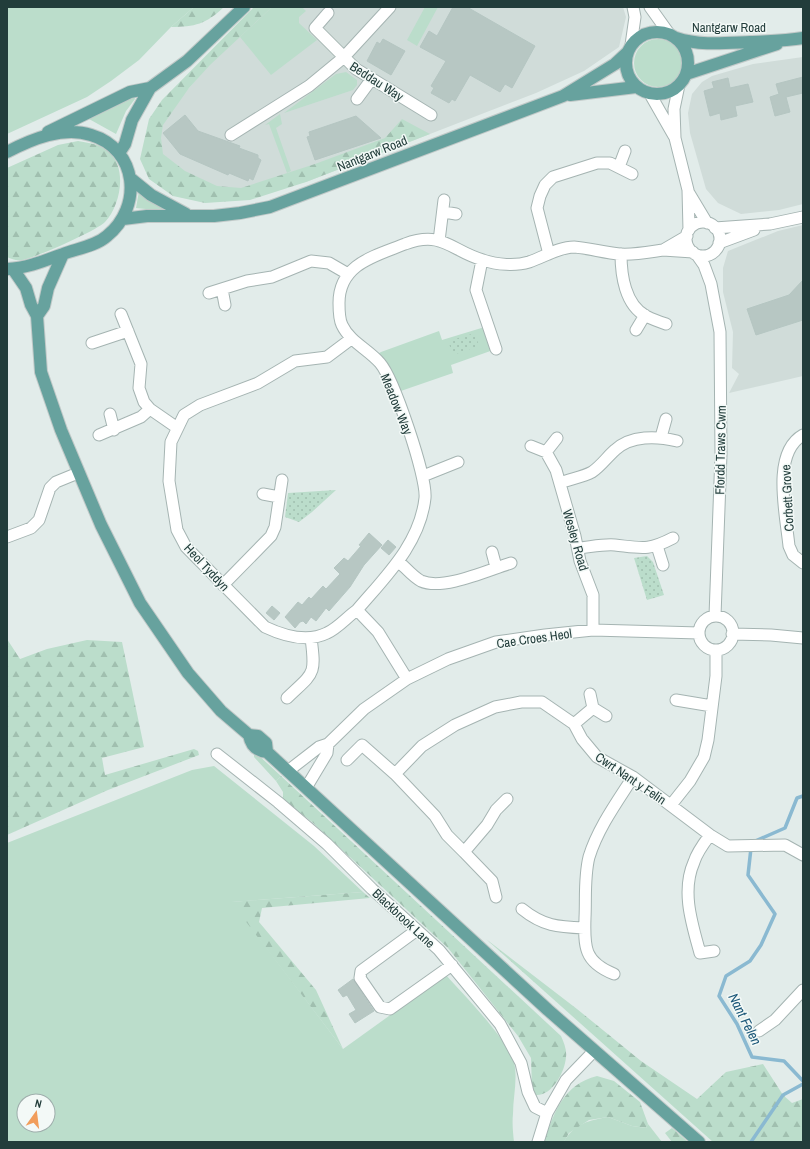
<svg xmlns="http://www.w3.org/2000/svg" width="810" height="1149" font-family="'Archivo Narrow',sans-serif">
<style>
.built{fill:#d0dcd9}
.grass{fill:#bbddcb;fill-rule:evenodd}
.forest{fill:url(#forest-firs)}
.park{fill:url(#park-dots)}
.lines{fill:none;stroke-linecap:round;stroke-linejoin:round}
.stream{stroke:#8ab9d1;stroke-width:3.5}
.building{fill:#b7c7c3;stroke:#b5c6c2}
.minor-casing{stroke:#a5b4b2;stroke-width:13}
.major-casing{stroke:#c1c9c8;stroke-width:14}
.minor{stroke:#fff;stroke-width:11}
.major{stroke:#67a29e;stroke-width:12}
.labels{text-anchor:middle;stroke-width:3;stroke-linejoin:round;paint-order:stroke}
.street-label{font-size:13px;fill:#223d3b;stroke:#f3f9f7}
.water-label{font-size:14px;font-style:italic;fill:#1c5879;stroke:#f3f9f7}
</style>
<defs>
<pattern id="forest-firs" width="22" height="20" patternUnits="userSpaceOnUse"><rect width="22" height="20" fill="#bbddcb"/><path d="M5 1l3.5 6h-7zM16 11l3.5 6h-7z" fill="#a0bfaf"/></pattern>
<pattern id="park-dots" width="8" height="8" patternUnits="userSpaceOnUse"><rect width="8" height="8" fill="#bbddcb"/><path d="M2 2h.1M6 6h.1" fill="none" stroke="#a0bfaf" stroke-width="1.8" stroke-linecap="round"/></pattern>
</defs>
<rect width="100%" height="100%" fill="#e2ecea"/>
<!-- built -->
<path class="built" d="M260,7H623L626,17L619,47L584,71L536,93L306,182L188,197L145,138Z
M803,57V204L779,210L741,214L718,203L706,189L690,133L688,113L692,94L702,82L712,76L753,64Z
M803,225V376L729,393L739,374L732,368L733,332L723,292V268L728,251L778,231Z"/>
<!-- grass -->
<path class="grass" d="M7,7H194L171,27L139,60L111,81L87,97L7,134Z
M272,7H302L306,11L299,17V23L317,40L271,75L240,37Z
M425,7H438L417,46L407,40Z
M634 63a24 24 0 1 1 48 0a24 24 0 1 1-48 0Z
M346,72L357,80V85L353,90L284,113L336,74Z
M134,97L135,99L126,111L116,134L89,119Z
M280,114L282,124L276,128L291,171L287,173L269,124L265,125Z
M139,191L167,209L165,211L136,208Z
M488,326L496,349L451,365L453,373L395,393L373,357L381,352L439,331L442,340Z
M254,751L281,776L276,781L254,757Z
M214,766L314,846L363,892L232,902L343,1049L446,975C463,994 508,1040 514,1062C518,1079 513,1097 513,1114C512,1123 513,1133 514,1142H7V843L192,770ZM24,1101H48V1125H24Z
M608,1117L632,1126L646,1128L648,1124L662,1142H564C573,1124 590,1120 608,1117Z"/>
<!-- forest -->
<path class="forest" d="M194,7H224C206,24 195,27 171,27Z
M254,7H272L210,65L189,88L163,125L161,138L163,154L185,171L217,186L241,188L315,164L385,138L402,119L430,134L306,182L250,200L205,203L173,196L149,179L140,159L149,119L162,100Z
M78,141C89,143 100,144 109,152C128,169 120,206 105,222C96,231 35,258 22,260C16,261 12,259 7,257V168L58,145Z
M7,639L20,659L47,649L87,640L122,642L144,747L102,758L105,775L194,749L198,751L199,755L108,790L7,835Z
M281,776L561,1036C564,1043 567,1050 566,1057C565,1072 552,1096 536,1095L532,1089L531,1058L518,1036L448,948L312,822L283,800V792L276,781Z
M363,892L370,898L262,908L259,922L316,990L343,1049L231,902Z
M486,939L577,1009L641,1061L697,1099L726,1072L763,1064L783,1095L792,1103L803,1099V1142H713Z
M597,1076L614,1081L640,1102L648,1124L646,1128L632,1126L608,1117L589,1120L569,1133L564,1142H544C554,1112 564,1084 597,1076Z
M672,1128L688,1142H672L665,1133Z"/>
<!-- park -->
<path class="park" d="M475,333L479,346L453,355L448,341Z
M336,490L312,512L299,522L285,517L288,493Z
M647,556L653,562L664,595L647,600L634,558Z"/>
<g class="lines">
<!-- stream -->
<path class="stream" d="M753,842L785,828L797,798L803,796
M751,848L748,875L775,914L761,945L750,961L726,976L719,996L737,1024L752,1057L784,1061L803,1081
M751,1142L783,1095L803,1084"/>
</g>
<!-- building -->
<path class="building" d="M453,7H467L535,46L512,88L505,84L500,92L470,75L455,101L452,99L449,103L431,93L434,88L431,86L446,61L420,47L429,31L437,36Z
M383,39L405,51L391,75L367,61L377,42L380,44Z
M803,77V93L786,97L790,112L775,116L770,97L779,94L776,84Z
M728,78L730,88L748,84L753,102L735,106L737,116L721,120L720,113L710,116L704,91L714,88L712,82Z
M185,115L198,131L240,146L239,148L258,155V158L261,160L253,180L249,178L248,181L229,173L228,175L180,154L163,133Z
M356,116L381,138L315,160L307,137L310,136L309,132Z
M803,280V320L756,335L747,309L789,295Z
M369,533L382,545L364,565L350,587L329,611L326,608L316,621L311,617L306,624L303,621L300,622L295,628L285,617L298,602L302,605L309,597L311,599L323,586L326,589L340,574L334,568L344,558L348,561L361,546L359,545Z
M388,540L396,547L389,555L381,548Z
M272,606L280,613L274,620L266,613Z
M353,979L374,1011L355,1023L349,1014L356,1010L347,995L343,997L338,990Z"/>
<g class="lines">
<defs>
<path id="minor" d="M650,7L670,35
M328,13L315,28L356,69L431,115
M631,45L635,17L633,7
M679,85L674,109L675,138L688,190L689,230
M650,94L674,136
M357,99L371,80
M231,135L309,86L343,58L390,7
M619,167L625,151
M689,193L707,223
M444,212L456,214
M686 239a17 17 0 1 1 34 0a17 17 0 1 1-34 0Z
M715,228L770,224L803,217
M687,236L663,250L693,252
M439,241L444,200
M719,243L754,230
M549,254L537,208L540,196L545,185L553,177L597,163H610L632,174
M621,254C621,275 625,305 646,316C652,319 660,322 666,324
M697,255L704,265L711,284L720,332L721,454L715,616
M482,260L476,290L496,349
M222,289L225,305
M209,293L247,281L272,277L311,261L329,263L348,274
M121,314L141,364L139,388L144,402L150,409L176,427
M636,330L645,315
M351,339L327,357L295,361L258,383L200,405L184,415L171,442L169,481L177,530L186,547L265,627C284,636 307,643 327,633C338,628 347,617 357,610
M92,343L128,331
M110,414L114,430
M99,435L141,417L150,409
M803,435C771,453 786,515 789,546L793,555L803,563
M661,437L666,419
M557,438L546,452L556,470L575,536L580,561L593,595V630
M531,446L546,452
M423,476L458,462
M560,483C570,479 583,477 592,472C601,466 607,457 615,450C631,435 657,436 677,441
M263,494L279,497
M7,537L31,528L39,520L50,488L56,482L78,473
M657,546L663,565
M578,548C590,547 603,544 615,545C642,548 648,551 673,538
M492,552L496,567
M398,561C405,567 413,577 421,581C443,591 488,570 511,563
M223,585L271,536L275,527L282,480
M699 633a17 17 0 1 1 34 0a17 17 0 1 1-34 0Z
M732,634L771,635L803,638
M407,679L378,632L357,610C385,577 420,544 425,498C427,477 394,379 380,363C368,349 350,342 342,325C339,319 339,310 339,303C339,264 375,256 405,244C443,230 451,251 483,260C497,265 516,266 529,262C544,257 559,247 574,247C589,248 605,253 620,254C635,255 649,252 663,250
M590,694L593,708L606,716
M287,698C314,672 316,676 311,638
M676,700L712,706
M574,724L593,708
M217,754L278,802L327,844L372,889L439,950L500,1024L521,1063L528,1092L535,1107L547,1113
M347,760L362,745L395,774
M288,771L319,747L328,744L364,709L407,679L448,659L496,642L545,635L593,630L699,633
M306,788L327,753L328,744
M507,799L496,810L487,825L464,852L447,835L435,816L395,774L422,746L455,725L495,707L521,702H542L574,724L582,739L597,757L633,777L710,835L728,846L785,845L803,855
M671,805L690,781L704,757L708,740L716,676V650
M710,835C704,843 697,852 694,862C681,891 692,924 700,953L714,951
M464,852L492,881L496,897
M522,909C543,926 558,927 584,928
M417,930L361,971L360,978L380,1007L390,1009L452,965
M614,974C584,962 584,947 585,918C586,898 584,877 589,857C598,828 617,802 633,777
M759,1031L775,1020L803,990
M538,1142L547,1113L566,1080L594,1051"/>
<path id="major" d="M626 63a31 31 0 1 1 62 0a31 31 0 1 1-62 0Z
M676,38C700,46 726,43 750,42C768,41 785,41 803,38
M686,74L777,44
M570,95L636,87
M48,132L130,92L150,88L187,61L244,7
M7,152C32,139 63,126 91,135C138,149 143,207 107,236C96,246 76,249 63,254C44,261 27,268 7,269
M119,153L125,144L132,120L150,88
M130,178L151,195L186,214
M123,219L147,216H214L240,213L270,207L563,96L615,64L628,52
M13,269L26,288L31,305L37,316L41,372L61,430L101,525L140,603L188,673L221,711L249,735L258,736L266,743L267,752
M37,316L44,306L48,288L63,254
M249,735C251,746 256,751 267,752L548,1010L699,1142"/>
</defs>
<!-- minor casing -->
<use href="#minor" class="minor-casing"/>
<!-- major casing -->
<use href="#major" class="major-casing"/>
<!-- minor -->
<use href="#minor" class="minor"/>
<!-- major -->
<use href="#major" class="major"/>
</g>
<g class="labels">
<!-- street labels -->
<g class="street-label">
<text x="729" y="32">Nantgarw Road</text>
<text transform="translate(377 81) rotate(33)" y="5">Beddau Way</text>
<text transform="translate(372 153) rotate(-22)" y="5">Nantgarw Road</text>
<text transform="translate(397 404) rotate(68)" y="5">Meadow Way</text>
<text transform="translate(720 450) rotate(-89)" y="5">Ffordd Traws Cwm</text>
<text transform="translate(787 498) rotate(-93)" y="5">Corbett Grove</text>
<text transform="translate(576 540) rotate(74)" y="5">Wesley Road</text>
<text transform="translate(207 567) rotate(47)" y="5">Heol Tyddyn</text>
<text transform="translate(534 638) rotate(-8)" y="5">Cae Croes Heol</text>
<text transform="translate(631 778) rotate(34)" y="5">Cwrt Nant y Felin</text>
<text transform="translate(404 918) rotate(43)" y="5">Blackbrook Lane</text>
</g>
<!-- water labels -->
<g class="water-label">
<text transform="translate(745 1019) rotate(63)" y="5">Nant Felen</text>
</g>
</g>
<!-- border -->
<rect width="810" height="1149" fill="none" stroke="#223d3b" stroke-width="16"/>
<!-- north arrow -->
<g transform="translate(36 1113) rotate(14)"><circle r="19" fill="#f3f9f7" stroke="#9faeac"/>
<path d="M0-3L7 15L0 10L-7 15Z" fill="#f19d5b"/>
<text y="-6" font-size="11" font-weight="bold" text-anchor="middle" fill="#223d3b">N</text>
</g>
</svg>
